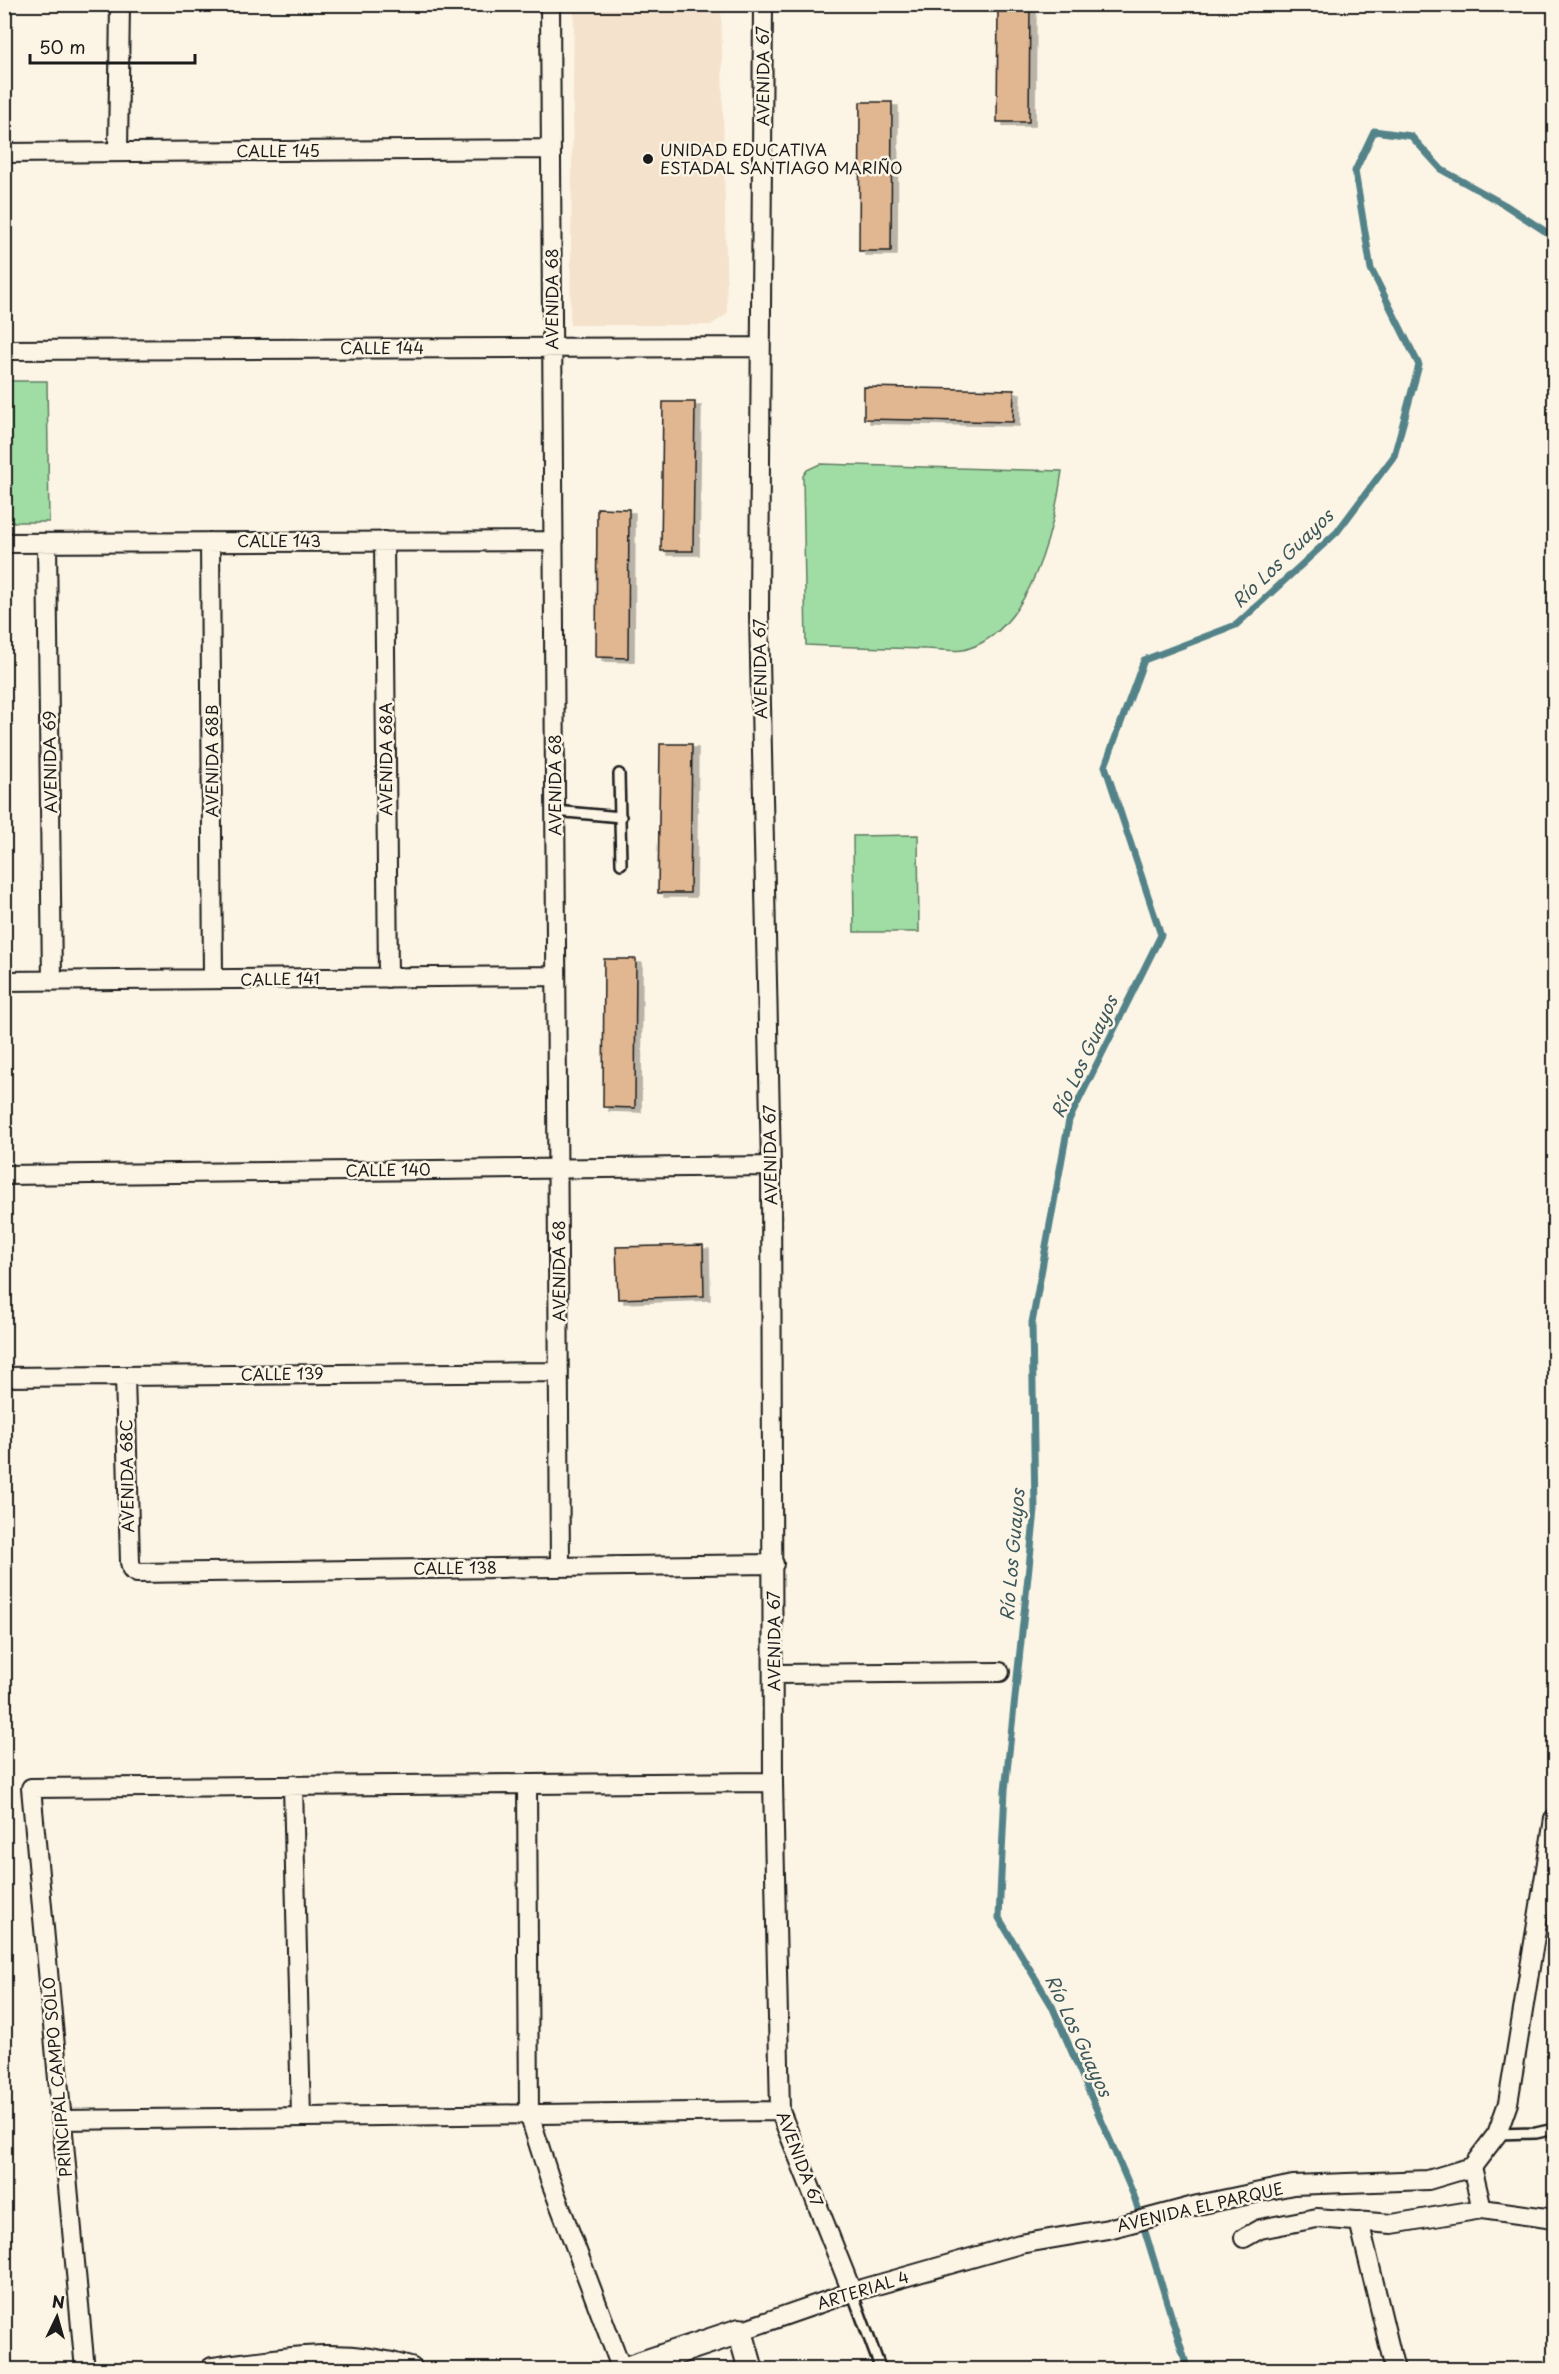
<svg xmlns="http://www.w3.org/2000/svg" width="1559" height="2374" font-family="'Playpen Sans',sans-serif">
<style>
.built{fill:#f4e2cc}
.green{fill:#a0dda5;stroke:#5e7c60;stroke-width:1.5}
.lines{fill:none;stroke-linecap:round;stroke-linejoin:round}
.stream{stroke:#538389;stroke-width:7}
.building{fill:#e1b792;stroke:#1c1c1c;stroke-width:1.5;filter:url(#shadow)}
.service-casing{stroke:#1c1c1c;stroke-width:14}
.minor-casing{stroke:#1c1c1c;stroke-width:22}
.tertiary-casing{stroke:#1c1c1c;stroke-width:28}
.service{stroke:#fcf5e5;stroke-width:9}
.minor{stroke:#fcf5e5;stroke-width:18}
.tertiary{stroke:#fcf5e5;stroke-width:24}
.poi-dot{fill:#1c1c1c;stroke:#fcf5e5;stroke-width:2}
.labels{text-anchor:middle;stroke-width:5;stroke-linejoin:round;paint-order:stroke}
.street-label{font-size:16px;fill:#1c1c1c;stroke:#fcf5e5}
.poi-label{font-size:16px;fill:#1c1c1c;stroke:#fcf5e5;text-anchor:start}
.water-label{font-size:18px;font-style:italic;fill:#3c585c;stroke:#fcf5e5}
</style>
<defs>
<filter id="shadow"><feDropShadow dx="6" dy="4" stdDeviation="0" flood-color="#0004"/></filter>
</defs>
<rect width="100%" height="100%" fill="#fcf5e5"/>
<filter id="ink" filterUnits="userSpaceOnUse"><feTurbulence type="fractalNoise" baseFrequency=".0167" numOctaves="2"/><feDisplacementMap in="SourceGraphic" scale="12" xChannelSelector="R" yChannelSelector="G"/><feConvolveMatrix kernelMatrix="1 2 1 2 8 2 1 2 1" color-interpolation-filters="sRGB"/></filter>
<g filter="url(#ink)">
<!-- built -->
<path class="built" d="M574,5H721L727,314L711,325H570Z"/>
<!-- green -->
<path class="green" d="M5,381H47L49,522H5Z
M820,464L1062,471C1054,529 1031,629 967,649C955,653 938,649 925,649C885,648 846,647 806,645L803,476L807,470Z
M918,835L919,932H854L853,836Z"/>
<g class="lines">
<!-- stream -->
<path class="stream" d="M1188,2370L1134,2196L1052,2006L999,1918L1005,1790L1035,1511L1032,1323L1069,1120L1161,935L1105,766L1144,660L1236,625L1337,532L1394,456L1419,365L1371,269L1355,171L1374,131L1411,136L1442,170L1505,205L1554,237"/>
</g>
<!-- building -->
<path class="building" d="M998,4H1030L1029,122H997Z
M860,102H892L891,251H859Z
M864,387L1014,390L1013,422L864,419Z
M663,402H695L693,551H661Z
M597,508L629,509L628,658L596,657Z
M660,744H692L690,893H658Z
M604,959H636L635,1108L603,1107Z
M703,1245L704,1296L618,1299L616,1247Z"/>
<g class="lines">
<defs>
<path id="service" d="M619,774L621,864
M555,811L621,817
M1497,2134L1536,2133L1554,2129
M852,2292L881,2370"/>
<path id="minor" d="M550,4L560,1566
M763,4L759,613L771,1166L773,1782L780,2111L852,2292
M118,152L120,4
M4,153L551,149
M4,350L759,347
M384,541L388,978
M210,542L213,979
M4,543L554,541
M47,543L52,981
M4,981L556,976
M4,1175L771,1166
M125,1376L130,1562L132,1570L137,1573L774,1564
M4,1377L559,1372
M774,1674L1000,1672
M527,1784L529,2114L549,2177L622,2370
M293,1785L301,2117
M61,2120L780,2111
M1472,2167L1482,2209L1554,2219
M1359,2221L1395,2370
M1244,2238L1260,2229L1317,2218L1392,2224L1482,2209
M740,2331L852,2292L1020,2244L1108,2229L1198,2205L1293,2185L1428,2180L1472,2167L1497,2134L1508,2103L1554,1819
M85,2370L31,1788L773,1782"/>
<path id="tertiary" d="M213,2370C282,2361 342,2348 410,2370
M623,2370L740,2331L751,2370"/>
</defs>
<!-- service casing -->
<use href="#service" class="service-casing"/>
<!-- minor casing -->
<use href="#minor" class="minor-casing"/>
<!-- tertiary casing -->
<use href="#tertiary" class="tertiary-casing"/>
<!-- service -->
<use href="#service" class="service"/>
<!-- minor -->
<use href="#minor" class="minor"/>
<!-- tertiary -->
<use href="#tertiary" class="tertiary"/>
</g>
</g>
<!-- markers -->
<circle class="poi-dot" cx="648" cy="159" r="6"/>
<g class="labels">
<!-- street labels -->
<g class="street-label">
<text transform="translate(763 76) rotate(-90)" y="6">AVENIDA 67</text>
<text x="278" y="157">CALLE 145</text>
<text transform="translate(552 299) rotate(-90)" y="6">AVENIDA 68</text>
<text x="382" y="354">CALLE 144</text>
<text x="279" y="547">CALLE 143</text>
<text transform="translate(760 669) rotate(-91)" y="6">AVENIDA 67</text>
<text transform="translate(386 759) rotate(-90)" y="6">AVENIDA 68A</text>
<text transform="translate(212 761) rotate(-90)" y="6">AVENIDA 68B</text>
<text transform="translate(50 762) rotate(-91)" y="6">AVENIDA 69</text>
<text transform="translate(555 785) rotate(-90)" y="6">AVENIDA 68</text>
<text transform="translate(280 979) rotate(-1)" y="6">CALLE 141</text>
<text transform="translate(770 1155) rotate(-91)" y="6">AVENIDA 67</text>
<text transform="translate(388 1170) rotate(-1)" y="6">CALLE 140</text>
<text transform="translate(559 1271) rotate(-90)" y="6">AVENIDA 68</text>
<text transform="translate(282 1374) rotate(-1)" y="6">CALLE 139</text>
<text transform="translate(127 1476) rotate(-91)" y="6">AVENIDA 68C</text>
<text transform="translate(455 1568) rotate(-1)" y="6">CALLE 138</text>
<text transform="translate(774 1641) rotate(-90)" y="6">AVENIDA 67</text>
<text transform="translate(57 2077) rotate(-95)" y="6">PRINCIPAL CAMPO SOLO</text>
<text transform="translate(800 2159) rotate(69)" y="6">AVENIDA 67</text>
<text transform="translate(1200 2207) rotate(-13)" y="6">AVENIDA EL PARQUE</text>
<text transform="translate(863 2290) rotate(-17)" y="6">ARTERIAL 4</text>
</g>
<!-- poi labels -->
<g class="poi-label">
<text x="660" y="156">UNIDAD EDUCATIVA<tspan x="660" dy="18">ESTADAL SANTIAGO MARIÑO</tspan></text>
</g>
<!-- water labels -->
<g class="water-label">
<text transform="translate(1283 559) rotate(-44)" y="6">Río Los Guayos</text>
<text transform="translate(1085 1057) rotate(-65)" y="6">Río Los Guayos</text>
<text transform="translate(1013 1555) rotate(-85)" y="6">Río Los Guayos</text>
<text transform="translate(1078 2036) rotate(65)" y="6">Río Los Guayos</text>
</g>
</g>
<!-- margin -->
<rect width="1559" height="2374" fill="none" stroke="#fcf5e5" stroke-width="24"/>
<rect x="12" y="12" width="1535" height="2350" fill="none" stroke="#1c1c1c" stroke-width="2" filter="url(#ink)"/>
<!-- north arrow -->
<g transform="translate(57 2317) rotate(5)" stroke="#fcf5e5" stroke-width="4.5" paint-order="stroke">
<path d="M0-4.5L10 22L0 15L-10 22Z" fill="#1c1c1c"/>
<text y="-9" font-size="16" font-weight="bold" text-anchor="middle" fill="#1c1c1c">N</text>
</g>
<!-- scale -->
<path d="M30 54v9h165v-9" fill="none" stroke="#1c1c1c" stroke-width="3"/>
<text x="39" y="54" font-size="18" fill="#1c1c1c" stroke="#fcf5e5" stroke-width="4.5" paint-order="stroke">50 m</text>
</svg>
